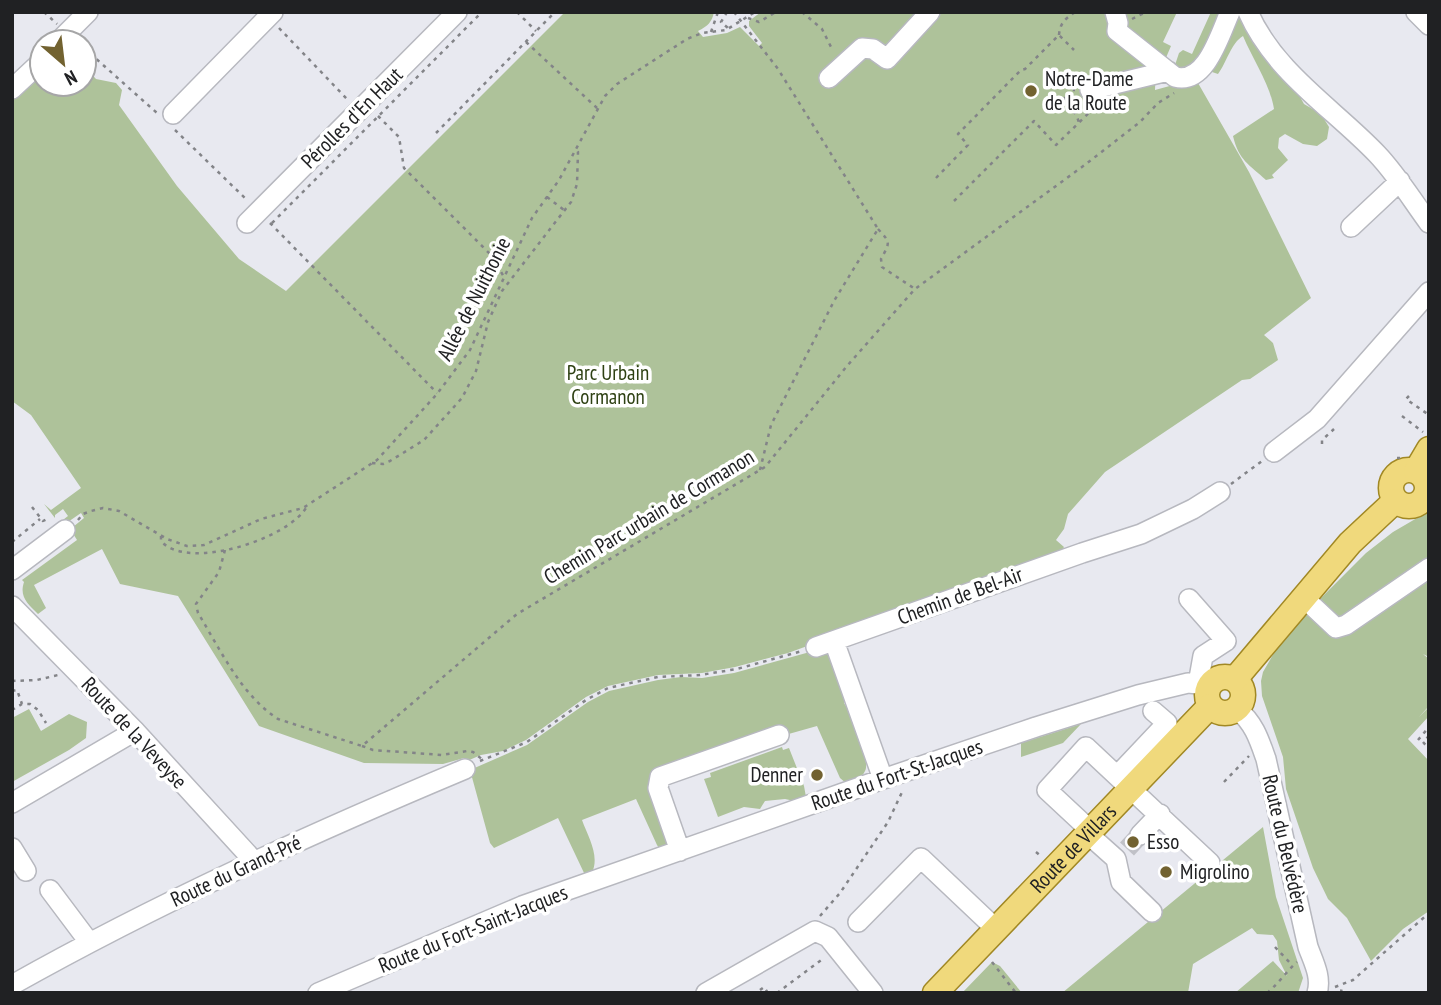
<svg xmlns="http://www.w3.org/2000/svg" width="1441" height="1005" font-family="'PT Sans Narrow',sans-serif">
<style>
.green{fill:#aec29a}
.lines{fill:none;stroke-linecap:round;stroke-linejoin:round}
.minor-tunnel{stroke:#c0c1c7;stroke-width:19;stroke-dasharray:19 10;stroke-linecap:butt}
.minor-casing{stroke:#b7b8bf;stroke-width:22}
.major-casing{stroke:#a18824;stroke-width:27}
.path{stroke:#838488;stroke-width:2.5;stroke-dasharray:3.5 5;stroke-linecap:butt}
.minor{stroke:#fff;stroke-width:19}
.major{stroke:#f0d97c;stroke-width:24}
.poi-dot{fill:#726230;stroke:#fff;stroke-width:2.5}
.labels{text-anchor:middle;stroke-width:7;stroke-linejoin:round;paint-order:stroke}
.poi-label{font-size:21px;fill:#202123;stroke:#fff;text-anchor:start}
.street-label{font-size:21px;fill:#202123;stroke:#fff}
.park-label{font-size:21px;fill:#2e4113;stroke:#fff}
</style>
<rect width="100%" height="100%" fill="#e8e9f0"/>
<!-- green -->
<path class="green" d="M565,12H714C712,22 708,26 698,31L703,37L727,33L740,27L759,46L762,43L749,26V21L761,12H1177L1163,42L1171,46L1165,60L1156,64L1155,90L1177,84L1198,83L1249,172L1311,298L1264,335L1273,343L1278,360L1250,379L1242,380L1105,472L1068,514L1064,529L1056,540L1064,547L1059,555L788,653L735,667L702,673L658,675L608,686L586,697L526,740L503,751L481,755L467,761L464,758L443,764L364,763L259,726L178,596L120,584L102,549L34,585L46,608L38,614C28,604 19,597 24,582L22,580L77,540L72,532L73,527L84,518L81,513L65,524L59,523L68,516L63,509L55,515V518L44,504L51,510L81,488L31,415L12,401V98L35,75L39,79L42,76V84H84V66L96,79L116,83L122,90L119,105L177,186L239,259L286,291Z
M1211,12H1223L1201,60L1185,72L1175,65L1179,53L1183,50L1192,54Z
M1239,12L1289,77L1304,104L1321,114L1329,127L1327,139L1317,146L1303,144L1285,134L1279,138L1278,148L1288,160L1272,175L1274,178L1266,180C1249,164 1239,161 1233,136L1274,109C1270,84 1253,60 1243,36C1231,43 1227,62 1218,74L1212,72L1210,65Z
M1429,511V657L1423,654L1429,659V706L1419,717L1429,707V716L1408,739L1429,761V911L1403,929L1371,961L1347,918L1328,899L1313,868L1286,789L1283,757L1262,696L1261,681L1263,672L1278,646L1321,598L1366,553L1393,532Z
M817,650L826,651L829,655L847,697L844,703C851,713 871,761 865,771C862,778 854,781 847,784L840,778L817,726L660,770L673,844L659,848L657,845L636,799L582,820C588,837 600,855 592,873L585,875L558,818L494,848L490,843L470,770L527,745L588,702L609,691L658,680L681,677L702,678L734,673Z
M29,709L41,731L69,714L87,722L86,738L69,750L12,782V718Z
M1081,724L1063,743L1021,757V743Z
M782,747L783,750L789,748L804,786L806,797L799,802L785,799L765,801L760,809L744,807L718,817L704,779L711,777L710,773Z
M1263,827L1276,897L1303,978L1298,993H1235L1273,961L1287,976L1279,960L1277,941L1273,935L1257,934L1252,928L1193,964L1188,993H1062Z
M992,962L1000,966L1022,993H962Z"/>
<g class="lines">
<!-- minor-tunnel -->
<path class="minor-tunnel" d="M1127,849L1140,835"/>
<defs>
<path id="minor" d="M1115,12L1118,23L1117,31L1175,77C1206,85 1220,34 1230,12
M1248,12C1275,73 1333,108 1377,154C1397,175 1412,200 1429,223
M1416,12L1429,25
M58,42L88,12
M829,78L862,48L873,49L887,59L930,12
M12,89L42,61
M1090,90L1168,71
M173,114L273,12
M247,223L457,12
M1351,227L1400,181
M1274,452L1317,419L1429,292
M1426,494H1429
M12,570L65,530
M1303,597L1336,628L1346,625L1429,568
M1189,599L1226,641L1203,656L1198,684
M12,606L135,731L254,861
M834,641L883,779
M816,647L1082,553L1141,534L1193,509L1220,492
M1237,709C1254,723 1259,739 1266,759L1308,947C1313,961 1322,977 1317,993
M1117,776L1167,723L1153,711
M12,803L135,731
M1091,831L1047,790L1086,747L1210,863
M1088,834L1116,859L1121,882L1152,912
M1140,835L1160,814
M12,848L26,871
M680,851L658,788L660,777L779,735
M50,890L89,942
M858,922L921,858L996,929
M12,985C158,903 310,834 465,769
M318,993L522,906L883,779L1036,727L1138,695L1188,683L1209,685
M706,993L815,931L828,937L873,993"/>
<g id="major">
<circle cx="1409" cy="488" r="18"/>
<path d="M1416,471L1429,449"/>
<circle cx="1225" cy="695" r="18"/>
<path d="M1235,679L1350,543L1395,501"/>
<path id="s1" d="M935,993L1210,706"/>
</g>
</defs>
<!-- minor casing -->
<use href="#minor" class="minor-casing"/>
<!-- major casing -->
<use href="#major" class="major-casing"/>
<!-- path -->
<path class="path" d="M44,12L57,24
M517,12L536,31
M727,12L721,22L728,28
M734,12L778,69L878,229L834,301L771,425L760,470
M802,12L822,29L833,51
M748,18L759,22L776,12
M1132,19L1146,12
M279,28L347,99
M711,32L718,12
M1059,35C1060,23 1065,19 1075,12
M526,42L597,108
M84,48L157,113
M1064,97C1068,108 1076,110 1079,123
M1054,107L1072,90H1075
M378,116L399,137L404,168L492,256L504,277
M175,130L248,201
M436,133L555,12
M936,178L968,145L958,134L1021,70L1025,69L1059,35L1074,50
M547,197L564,210
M954,201L1034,121L1056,145L1097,105
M270,223L437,393
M272,223L482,12
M878,229C891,243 890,242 881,259L882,267L915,289
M1409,396L1406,399L1429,415
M1402,416L1423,432
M1322,444V440L1334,429
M1397,458H1400
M372,463L383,464L390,461L424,440L462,398L476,371L488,322L502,291L571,202L577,184L578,152L576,149
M1231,484L1262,461
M32,507L43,521L49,518
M78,520L83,514L91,511L103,508L119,511L167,539L187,546L204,545L261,519L303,508L377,460L437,394L470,350L532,218L559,180L605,96L617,84L687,39L702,33L726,30L755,12
M161,536V541C188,572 291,538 307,506
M12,542L40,519
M225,550L219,572L196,604L198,613C220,649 241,695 278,719L362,746L517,614L765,467L847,366L915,289L1086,164L1140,122L1158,103L1174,93
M12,681L37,680L58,675
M12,691L17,690L22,704
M12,710L22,704H30L38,710L46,723
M1429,736L1423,742L1429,749
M1418,740L1429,727
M362,746L373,750L442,755L467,751L473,752L483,760
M480,761L527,742L586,700L608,688L658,677L700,675L737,669L802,651
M1224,782L1249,756
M1036,852L1042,857
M820,916L840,893L888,822L903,790
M1275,947L1292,965
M992,962L1016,993
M1335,987L1353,980L1429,913
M760,990L764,987L768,993
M777,993L824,958
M1267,993C1279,983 1286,972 1297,962
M1341,993L1342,985"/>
<!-- minor -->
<use href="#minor" class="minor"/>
<!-- major -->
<use href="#major" class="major"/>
</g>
<!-- markers -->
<g class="poi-dot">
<circle cx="1031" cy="91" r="7"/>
<circle cx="817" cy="775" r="7"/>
<circle cx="1133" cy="842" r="7"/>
<circle cx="1166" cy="872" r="7"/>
</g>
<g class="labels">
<!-- poi labels -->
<g class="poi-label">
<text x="1045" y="86">Notre-Dame<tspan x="1045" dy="24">de la Route</tspan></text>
<text x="803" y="782" text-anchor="end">Denner</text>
<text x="1147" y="849">Esso</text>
<text x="1180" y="879">Migrolino</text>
</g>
<!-- street labels -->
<g class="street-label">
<text transform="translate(352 118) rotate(-45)" y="7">Pérolles d'En Haut</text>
<text transform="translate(474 299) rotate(-63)" y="7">Allée de Nuithonie</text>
<text transform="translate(649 517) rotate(-31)" y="7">Chemin Parc urbain de Cormanon</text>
<text transform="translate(960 596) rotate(-20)" y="7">Chemin de Bel-Air</text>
<text transform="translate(134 733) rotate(47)" y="7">Route de la Veveyse</text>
<text transform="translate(897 775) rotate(-19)" y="7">Route du Fort-St-Jacques</text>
<text transform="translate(1285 844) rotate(77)" y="7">Route du Belvédère</text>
<text dy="7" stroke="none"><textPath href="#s1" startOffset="200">Route de Villars</textPath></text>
<text transform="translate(236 871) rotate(-25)" y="7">Route du Grand-Pré</text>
<text transform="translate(473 929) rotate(-22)" y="7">Route du Fort-Saint-Jacques</text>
</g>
<!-- park labels -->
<g class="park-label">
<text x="608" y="380">Parc Urbain<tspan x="608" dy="24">Cormanon</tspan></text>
</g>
</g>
<!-- border -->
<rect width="1441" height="1005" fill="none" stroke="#202123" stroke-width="28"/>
<!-- north arrow -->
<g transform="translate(63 63) rotate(152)"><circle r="33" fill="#ffffff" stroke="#a6a6a7" stroke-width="2"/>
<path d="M0-5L12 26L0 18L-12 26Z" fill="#726230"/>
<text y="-10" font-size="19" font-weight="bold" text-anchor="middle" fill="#202123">N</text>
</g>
</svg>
